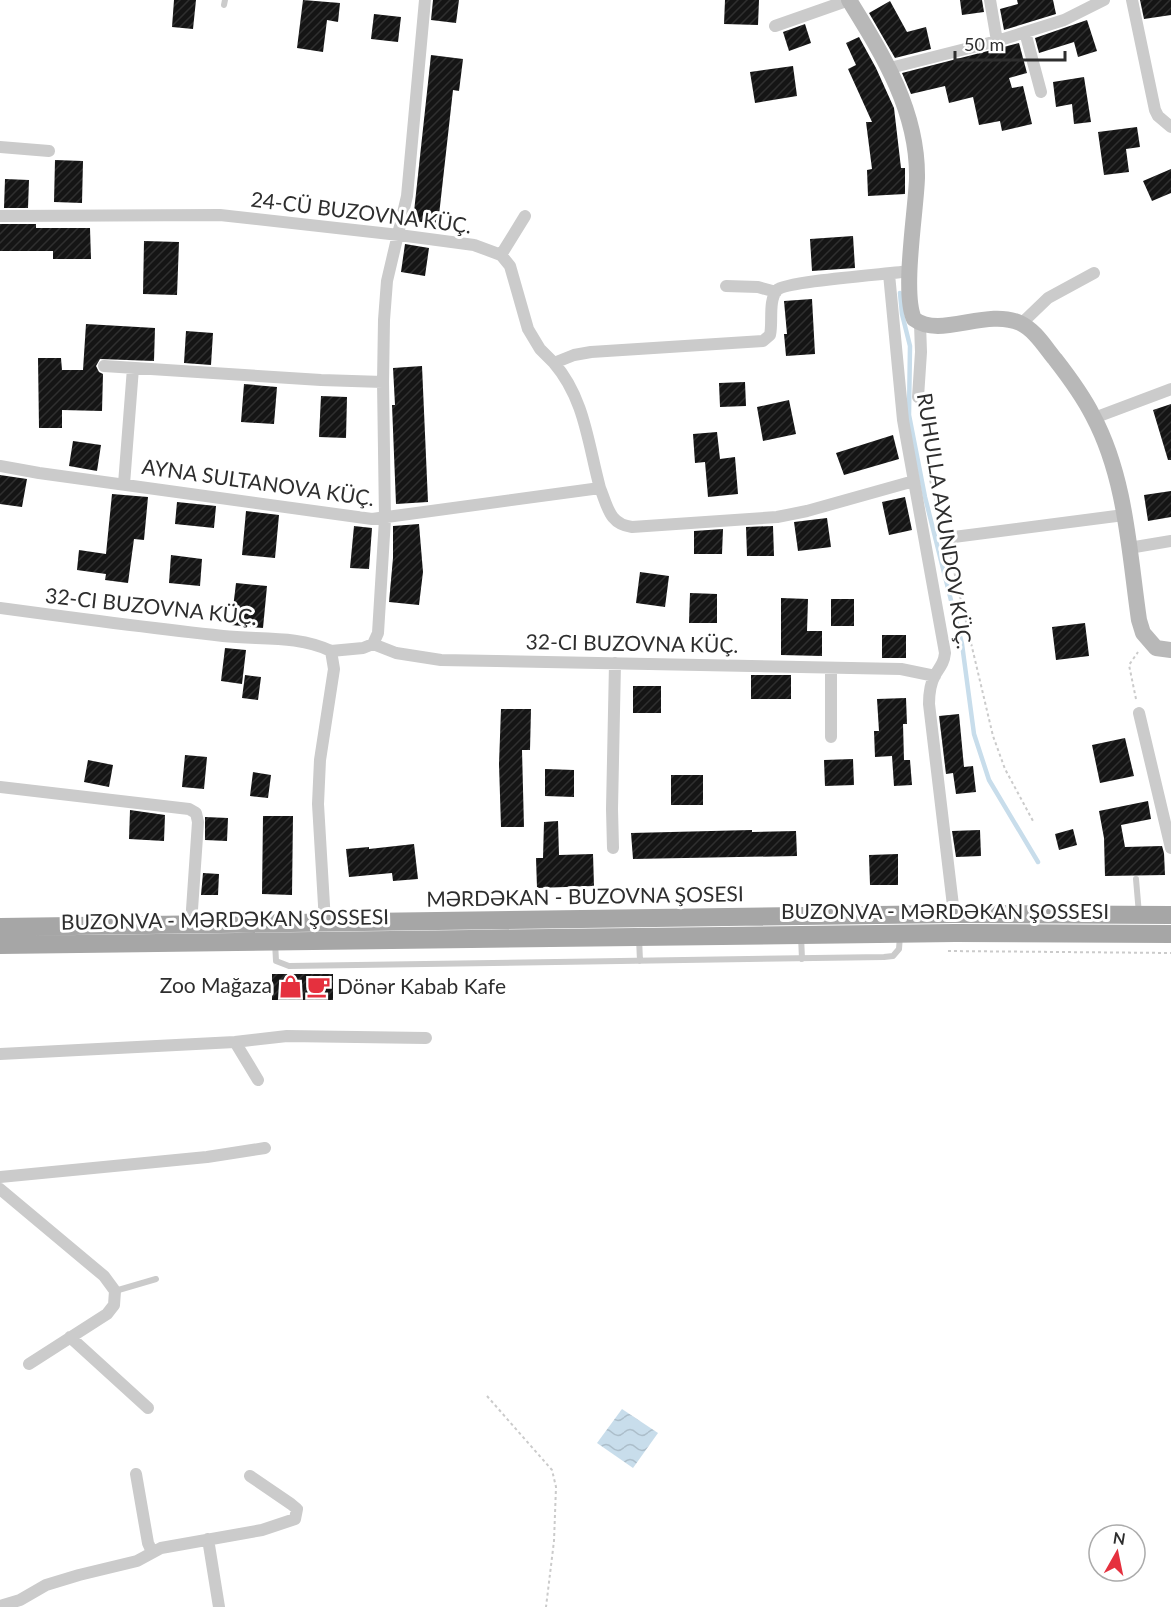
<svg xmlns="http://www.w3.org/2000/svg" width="1171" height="1607" font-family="Lato,sans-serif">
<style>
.water{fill:url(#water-waves)}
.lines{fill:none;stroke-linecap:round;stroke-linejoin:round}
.stream{stroke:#c8ddeb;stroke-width:4.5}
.building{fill:url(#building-hatch)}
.path{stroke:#cbcbcb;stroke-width:2;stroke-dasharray:3 3;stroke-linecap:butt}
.lane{stroke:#cbcbcb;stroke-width:6}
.street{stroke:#cbcbcb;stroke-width:12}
.secondary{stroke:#b8b8b8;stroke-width:16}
.primary{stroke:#a6a6a6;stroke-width:18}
.labels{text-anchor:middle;stroke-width:6;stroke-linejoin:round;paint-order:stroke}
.street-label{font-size:21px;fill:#2e2e2e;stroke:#fff}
.poi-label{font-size:21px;fill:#2e2e2e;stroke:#fff;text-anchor:end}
</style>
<defs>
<pattern id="water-waves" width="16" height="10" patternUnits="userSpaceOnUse" patternTransform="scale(1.5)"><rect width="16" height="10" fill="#c8ddeb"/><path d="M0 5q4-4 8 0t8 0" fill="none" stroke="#acbeca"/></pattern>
<pattern id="building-hatch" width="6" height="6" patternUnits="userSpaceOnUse" patternTransform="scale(1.5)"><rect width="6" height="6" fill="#151515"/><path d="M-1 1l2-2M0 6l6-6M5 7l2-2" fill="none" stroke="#2f2f2f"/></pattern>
</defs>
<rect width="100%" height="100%" fill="#fff"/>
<!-- water -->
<path class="water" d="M622,1409L658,1433L633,1468L597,1443Z"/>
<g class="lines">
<!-- stream -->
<path class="stream" d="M900,293L902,314L910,346L909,415L925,497L962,644L974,734L989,780L1038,862"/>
</g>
<!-- building -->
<path class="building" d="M174,0H196L193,29L172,27Z
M303,0L340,3L338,22L327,20L323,52L297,48Z
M433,0H459L456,23L431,20Z
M725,0H759L758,25L724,24Z
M960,0H982L984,12L962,15Z
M1017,0H1053L1056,14L1004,30L1000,9L1018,4Z
M1140,0H1171V15L1144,19Z
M890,1L907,32L926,27L931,49L895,58L869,13Z
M374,14L401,17L398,42L371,39Z
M1087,20L1097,51L1078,57L1074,42L1039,53L1035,38Z
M805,24L811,43L789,51L783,32Z
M859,37L876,68L894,108L901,168H905V194L868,196L867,170L872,169L866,122H872L848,69L856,65L846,43Z
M1019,43L1027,73L1009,78L1012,88L1023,86L1032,124L1002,131L1000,121L979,125L973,97L949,103L945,86L911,94L902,73Z
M431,55L463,59L459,91L453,90L438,224L413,221Z
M793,66L797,96L755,103L750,72Z
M1084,77L1091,122L1074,124L1072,104L1056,107L1053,82Z
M1137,127L1140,147L1126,149L1129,172L1104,175L1098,132Z
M55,160L83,161L82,203L54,202Z
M1171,169V193L1152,201L1143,181Z
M5,179L29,180L28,208H4Z
M0,224H36V228H90L91,259H53V251H0Z
M853,236L855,268L812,271L810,239Z
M144,241L179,242L177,295L143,294Z
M405,244L429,248L425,276L401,272Z
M812,299L815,354L786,356L784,334H787L784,301Z
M86,324L155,328L154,361L100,359L96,366L99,372L103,374L102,411L62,410V428H39L38,358H61L62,370H83Z
M186,331L213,333L211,365L184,363Z
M422,366L428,502L396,504L392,405H395L393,368Z
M745,382L746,406L720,407L719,383Z
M244,384L277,387L274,424L241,422Z
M321,396L347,397L346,438L319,437Z
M789,400L796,434L763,441L757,407Z
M1171,404V460H1168L1153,410Z
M717,432L720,459L735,457L738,494L708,497L705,462L695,463L693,434Z
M893,435L899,459L844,475L836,453Z
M73,441L101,445L97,471L69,466Z
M0,475L27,479L22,507L0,504Z
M1171,491V517L1148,521L1144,495Z
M112,494L148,497L144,540L134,539L128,583L105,580L106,574L77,570L79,550L106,554Z
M905,497L912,530L889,535L882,502Z
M177,502L216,506L214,528L175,524Z
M246,511L279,515L275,558L242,555Z
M827,518L831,547L798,551L794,522Z
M419,524L423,572L419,605L389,602L393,558V526Z
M354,526L372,528L369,569L350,568Z
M773,526L774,556H747L746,527Z
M723,529L722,554H694V531Z
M171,555L202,559L200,586L169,583Z
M640,572L669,576L665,607L636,603Z
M236,583L267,586L263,628L231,625Z
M690,593L717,594V623H689Z
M781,598L808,599L807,631H822V656L781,655Z
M831,599H854V626H831Z
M1085,623L1089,656L1056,660L1052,627Z
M882,635H906V658H882Z
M225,648L246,650L242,684L221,681Z
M245,675L261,677L258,700L242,698Z
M751,675H791V699H751Z
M633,686H661V713H633Z
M906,698L907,724H903L904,760H910L912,785L894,786L892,756L875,757L874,731H879L877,699Z
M501,709H531L530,750H522L524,827H501L499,764Z
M959,714L964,767L973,766L976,792L956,794L953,773L946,774L939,716Z
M1125,738L1134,776L1100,783L1092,745Z
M185,755L207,757L204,789L182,787Z
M853,759L854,785L825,786L824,760Z
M88,760L113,765L109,787L84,782Z
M545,769L574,770V797L545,796Z
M253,772L271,775L268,798L250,796Z
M671,775H703V805H671Z
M1148,801L1151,819L1121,825L1125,847L1162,846L1164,853L1165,875L1105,876L1104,838L1099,811Z
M130,810L165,815L164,841L129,839Z
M263,816H293L292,895L262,894Z
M205,817L228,818L227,841L205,840Z
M558,821L559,855L593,854L594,886L537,888L536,858H543L544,822Z
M1073,829L1077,845L1059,850L1055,834Z
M752,830V832L796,831L797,856L633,859L631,833Z
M980,830L981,856L956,857L952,831Z
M414,844L418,879L393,881L392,873L349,877L346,849L369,847V849Z
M898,854V885H870L869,855Z
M203,873L219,874L218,895H201Z
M272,974H333V1000H272Z"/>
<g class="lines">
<!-- path -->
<path class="path" d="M927,469L942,524
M949,550L993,736L1005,769L1033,821
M1136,699L1129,665L1138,652
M948,951L1171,953
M487,1396L552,1470L556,1487L554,1541L546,1607"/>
<!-- lane -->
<path class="lane" d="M224,5L225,0
M1136,879L1139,914
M801,936L802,959
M639,938L640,961
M275,942L276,961L289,966L884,957L893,956L899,949L900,936
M115,1291L156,1279"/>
<!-- street -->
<path class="street" d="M990,0L997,41
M1132,0L1155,110L1158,116L1171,127
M775,26L849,0
M1025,32L1041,92
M890,68L997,41L1064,20L1104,0
M0,147L49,151
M0,216L220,215L399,235L474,245L501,255L510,266L528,329L540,349L554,363L574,355L591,352L763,341L770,335C773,322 768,301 777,290C786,281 890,274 910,271
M501,255L525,216
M889,274L903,420L945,653C944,663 940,667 935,675C930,684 929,694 929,704L954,914
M726,286L758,287L776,292
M1021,324L1048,298L1094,273
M554,363C585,399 588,444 600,488
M104,366L321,380L383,382
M918,397L921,352L920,324
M1094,418L1171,389
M0,466L39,473L372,519L600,488C608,507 609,524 632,527L777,517L807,511L914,481
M124,484L133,368
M946,538L1124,515
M1129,548L1171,541
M0,608C74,618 149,628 223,636C259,640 298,635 331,651L334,669L320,760L318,804L325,922
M373,644L378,633L385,519L383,382L384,320L387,281L407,196L425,0
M331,651L363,648L373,644L396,653L441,660L901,669L935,676
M831,668V737
M1139,713L1171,848
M0,787L189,809L196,813L198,822L191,924
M613,848L612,809L615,663
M235,1042L258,1080
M0,1054L235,1042L287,1036L426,1038
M0,1177L207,1157L265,1148
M0,1189L104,1276L115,1291L114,1305L107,1314L29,1364
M70,1337L148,1408
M136,1474L148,1543L152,1552
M208,1539L219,1607
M0,1606L20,1600L46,1585L79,1575L137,1561L161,1548L262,1530L295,1519L297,1509L291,1504L250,1476"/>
<!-- secondary -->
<path class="secondary" d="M849,0C883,55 918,111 917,178C916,211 902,292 914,319C940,339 986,308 1020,323C1035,330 1045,347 1055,359C1069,377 1083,396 1093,416C1126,478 1129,551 1139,620L1143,633L1156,648L1171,650"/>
<!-- primary -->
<path class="primary" d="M0,927L954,914L1171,915
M0,945L955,933L1171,934"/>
</g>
<!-- icons -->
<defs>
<symbol id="shop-bare" viewBox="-9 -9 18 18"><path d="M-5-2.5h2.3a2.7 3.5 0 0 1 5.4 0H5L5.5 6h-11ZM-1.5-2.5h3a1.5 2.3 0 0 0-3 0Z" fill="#e5303e" stroke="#fff" stroke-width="2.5" paint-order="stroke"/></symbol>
<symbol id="cafe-bare" viewBox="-9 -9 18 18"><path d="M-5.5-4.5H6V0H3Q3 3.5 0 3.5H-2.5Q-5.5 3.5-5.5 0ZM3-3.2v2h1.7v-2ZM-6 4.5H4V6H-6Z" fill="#e5303e" stroke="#fff" stroke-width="2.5" paint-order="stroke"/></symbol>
</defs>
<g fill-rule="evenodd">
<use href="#shop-bare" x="274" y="970" width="33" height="33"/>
<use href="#cafe-bare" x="302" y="970" width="33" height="33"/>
</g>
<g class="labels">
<!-- street labels -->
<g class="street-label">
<text transform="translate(361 213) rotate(7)" y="7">24-CÜ BUZOVNA KÜÇ.</text>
<text transform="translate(258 483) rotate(8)" y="7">AYNA SULTANOVA KÜÇ.</text>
<text transform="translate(944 521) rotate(81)" y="7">RUHULLA AXUNDOV KÜÇ.</text>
<text transform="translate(151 607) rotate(6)" y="7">32-CI BUZOVNA KÜÇ.</text>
<text transform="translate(632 644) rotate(1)" y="7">32-CI BUZOVNA KÜÇ.</text>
<text transform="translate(585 897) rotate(-1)" y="7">MƏRDƏKAN - BUZOVNA ŞOSESI</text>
<text x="945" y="919">BUZONVA - MƏRDƏKAN ŞOSSESI</text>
<text transform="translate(225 920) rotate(-1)" y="7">BUZONVA - MƏRDƏKAN ŞOSSESI</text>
</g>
<!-- poi labels -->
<g class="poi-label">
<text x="272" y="993">Zoo Mağaza</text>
<text x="337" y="994" text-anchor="start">Dönər Kabab Kafe</text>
</g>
</g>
<!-- north arrow -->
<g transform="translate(1117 1553) rotate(9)"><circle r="28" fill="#ffffff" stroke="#ababab" stroke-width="1.5"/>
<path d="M0-4.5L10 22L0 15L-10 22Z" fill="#e5303e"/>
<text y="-9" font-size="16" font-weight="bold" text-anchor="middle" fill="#2e2e2e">N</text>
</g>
<!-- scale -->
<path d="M955 51v9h110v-9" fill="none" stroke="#2e2e2e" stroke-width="3"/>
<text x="964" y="51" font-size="18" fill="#2e2e2e" stroke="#ffffff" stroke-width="4.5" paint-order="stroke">50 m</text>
</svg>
